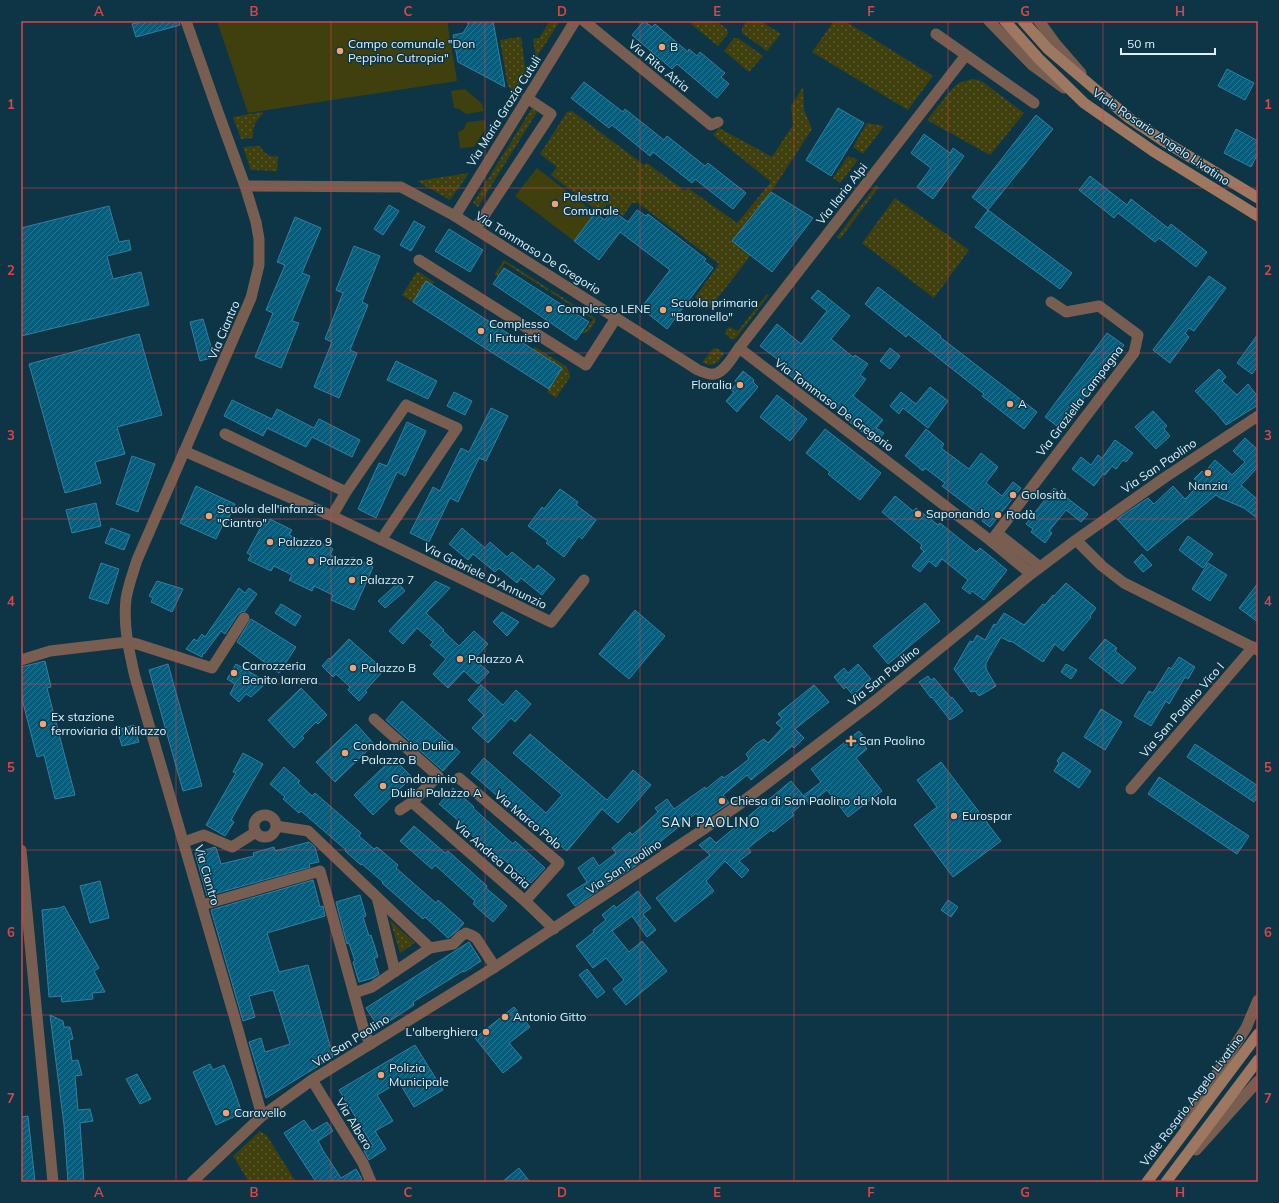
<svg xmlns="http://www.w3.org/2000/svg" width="1279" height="1203" font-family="Mulish,sans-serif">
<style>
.grass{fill:url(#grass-dots)}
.green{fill:#3f400e}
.building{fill:url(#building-hatch);stroke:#357e9f}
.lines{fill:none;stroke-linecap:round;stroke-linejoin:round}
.minor{stroke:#775e50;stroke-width:11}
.tertiary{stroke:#775e50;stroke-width:11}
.secondary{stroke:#9e7760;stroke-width:11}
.grid{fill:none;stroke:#d74648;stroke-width:1;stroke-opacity:0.55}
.poi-dot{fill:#efa376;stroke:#0e3546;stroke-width:1.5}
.labels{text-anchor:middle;stroke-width:3;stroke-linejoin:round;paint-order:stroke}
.poi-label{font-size:12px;fill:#dcf0fb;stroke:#0e3546;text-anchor:start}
.street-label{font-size:12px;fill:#dcf0fb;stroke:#0e3546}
.neighbourhood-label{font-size:13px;letter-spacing:1px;fill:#dcf0fb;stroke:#0e3546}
.neatline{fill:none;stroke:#d74648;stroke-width:1.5}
.grid-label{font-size:13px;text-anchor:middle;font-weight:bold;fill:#d74648}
</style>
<defs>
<pattern id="grass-dots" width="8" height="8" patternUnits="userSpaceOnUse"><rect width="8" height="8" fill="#3f400e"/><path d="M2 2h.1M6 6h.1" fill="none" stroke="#5a5c32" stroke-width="1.8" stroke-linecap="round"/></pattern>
<pattern id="building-hatch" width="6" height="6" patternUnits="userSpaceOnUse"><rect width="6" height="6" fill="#065c7b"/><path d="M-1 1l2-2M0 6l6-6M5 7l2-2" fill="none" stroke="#2a748f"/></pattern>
</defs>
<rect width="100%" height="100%" fill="#0e3546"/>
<!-- grass -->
<path class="grass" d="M550,21H560L536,58L533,39L539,38Z
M693,21H716L727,29L728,34L718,46L691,24Z
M747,21H761L781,34L767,51L742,33V28Z
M834,21H845L933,76L908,110L812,52Z
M521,37L526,74L515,91L508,87L500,40Z
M734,38H738L763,56L749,72L724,51Z
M972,79L978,80L983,82L1024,113L990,155L927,120L952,89L959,83Z
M803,87L804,110L812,129L771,192L751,255L710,308L695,297L719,264L638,203H632L623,216L607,204L600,213L551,175L557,167L540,154L567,112L572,111L644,165L647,163L685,191L688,188L737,223L771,182L713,135L719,128L772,157L793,125L791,106Z
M532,108L537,112L478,207L473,203Z
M262,112L263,114C255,121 252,128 253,138L241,139L233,117Z
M867,123L884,126L863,154L853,147Z
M260,146C264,154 269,157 278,156L277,171L251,170L243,147Z
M848,156L858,160L840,183L833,178Z
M469,173L450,200L417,181Z
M876,185L879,187L840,239L837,237Z
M895,198L969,250L934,298L862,243Z
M504,260L549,289L548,291L505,263L498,274L499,276L498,278L495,274Z
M417,272H419L434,282L432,285L426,281L413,302L402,295Z
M551,290L596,319C593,325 589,335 581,333L583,331L586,330L593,319L550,292Z
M767,294L769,295L736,338L732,340L726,334L725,331L729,327L738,331Z
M535,347L567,367L570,374V377L556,398L547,392L562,368L533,349Z
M714,348L718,349L724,354C716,364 714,368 702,362L711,351Z
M390,920L415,943L400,953Z
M260,1131L267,1136L296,1182H249L233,1156Z"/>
<!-- green -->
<path class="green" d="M217,21H447L457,81L248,113Z
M465,89L482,104L484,111L466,114L459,109L454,108L451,91Z
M485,120L486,128L474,147L460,148L458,132L464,129L467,122Z
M537,168L595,213L574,241L515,196Z"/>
<!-- building -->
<path class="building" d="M145,21H179L180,25L136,37L132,24Z
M468,21H493L505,87L458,62L453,35L463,33L468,25Z
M644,21L652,27L655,24L688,52L689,49L697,56L700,52L725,73L721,77L729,84L717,98L677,64L672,69L632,35Z
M1227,69L1254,83L1245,100L1218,86Z
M584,82L623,112L625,109L664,140L667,136L705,166L708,163L746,193L733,209L695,179L692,183L653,152L650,156L612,125L609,128L571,98Z
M838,108L864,123L831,176L806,160Z
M1036,115L1053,129L988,210L972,197Z
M1236,129L1258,141V153L1251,167L1224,153Z
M924,134L950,153L953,148L964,156L933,199L917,187L931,168L911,153Z
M1090,176L1127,205L1131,199L1168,228L1171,224L1207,252L1196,267L1159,238L1155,242L1118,213L1114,218L1079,190Z
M771,192L813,218L772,272L732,241Z
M389,205L399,211L383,235L374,229Z
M109,206L119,242L129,240L131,250L107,256L113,279L141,272L149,305L21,336V228Z
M612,210L628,222L637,210L646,216L648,214L706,259L704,261L713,268L667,329L641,308L670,270L620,232L599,260L574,241L595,213L605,220Z
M988,210L1072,273L1060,289L975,227Z
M295,217L321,228L302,273L310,276L292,321L299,323L281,368L255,357L273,313L266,310L285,265L277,262Z
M414,221L425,227L411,251L400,245Z
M449,229L483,250L470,272L435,251Z
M354,246L380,256L362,302L368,305L350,350L357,353L339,398L314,387L332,342L325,339L343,293L336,290Z
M504,268L589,322L576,340L493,284Z
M1209,276L1226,288L1194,331L1189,328L1185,333L1189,337L1170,363L1153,350Z
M426,281L562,368L549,389L413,302Z
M878,287L941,336L940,337L1037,412L1024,429L982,396L984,394L908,334L906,337L865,304Z
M818,290L850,316L831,339L853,357L855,355L868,364L860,375L866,379L853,396L883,420L876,428L884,433L876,443L847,420L849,417L800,378L798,382L782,369L785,365L760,346L777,324L801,344L827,311L811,298Z
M203,319L214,357L200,361L190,322Z
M1107,333L1124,345L1061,429L1045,417Z
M139,334L162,415L117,427L125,454L95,462L101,483L65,493L29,364Z
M1258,334V366L1252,374L1237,363Z
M890,348L900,356L890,369L880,361Z
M396,361L437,381L428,399L387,380Z
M1219,369L1226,377L1222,381L1237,395L1248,384L1258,397V405L1226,425L1218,415L1195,391Z
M743,371L754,380L753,382L758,387L737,412L726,401L734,392L731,390L737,383L735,381Z
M930,387L948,401L928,428L903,408L899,414L890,406L901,392L916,404Z
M454,392L472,401L465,415L447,406Z
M777,395L807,419L790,441L760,417Z
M232,400L272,419L277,409L314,428L319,419L360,440L352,457L312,437L306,447L267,428L263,436L224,416Z
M491,408L508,416L486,461L479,458L458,502L450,498L429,542L410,533L433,487L440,491L461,448L469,452Z
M1153,411L1167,426L1164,429L1170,436L1156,449L1135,427Z
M407,422L426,431L405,476L397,472L376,518L358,509L379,463L387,466Z
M825,429L881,473L860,500L828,474L830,472L806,453Z
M926,429L944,444L941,448L969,469L981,453L998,467L986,483L1002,496L1013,482L1021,488L990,527L982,521L984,518L942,486L945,483L925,468L923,471L905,456Z
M1245,438L1258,450V467L1241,485L1258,500V519L1244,508L1220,498L1216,495L1147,551L1117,519L1148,498L1154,504L1173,486L1185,499L1200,484L1194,479L1202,471L1204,473L1215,460L1232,475L1245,462L1233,451Z
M1115,440L1133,453L1126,462L1123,460L1116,469L1112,466L1105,475L1103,474L1094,486L1072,469L1081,457L1091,465L1098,455L1102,458Z
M132,456L155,464L138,512L116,504Z
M196,486L235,504L225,526L223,524L216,539L180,523Z
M1054,488L1088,514L1081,522L1066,510L1049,531L1052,533L1045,543L1031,532L1033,529L1026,524Z
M560,489L578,502L576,505L596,520L582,539L579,536L564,557L546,543L548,541L528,526L542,507L544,509Z
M895,496L913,511L916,508L938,525L940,523L976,552L980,548L1007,570L984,600L972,591L970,594L962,588L968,580L942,559L936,567L929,561L920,572L912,566L924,551L920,548L922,545L882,512Z
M96,503L101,526L72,533L66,510Z
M270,519L292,530L289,535L308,544L311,538L333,549L330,555L349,563L352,557L373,567L354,610L331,600L333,595L314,586L312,591L289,580L292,575L274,566L271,571L248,560L251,555L247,553L263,523L267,525Z
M111,528L130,535L124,550L105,543Z
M462,528L485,548L490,542L507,557L512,552L534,570L538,565L555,579L542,595L521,578L517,583L499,568L495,572L473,554L468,560L449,544Z
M1188,536L1213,554L1203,568L1179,550Z
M1142,554L1152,565L1143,572L1134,562Z
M101,563L119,569L108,604L89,598Z
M1208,563L1227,575L1210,601L1192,589Z
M157,581L183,589L172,612L151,602L153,598L149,596Z
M435,581L450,588L426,613L444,630L443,631L459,646L474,631L488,644L474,659L489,672L478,684L464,671L448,688L433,674L446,659L430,645L433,642L417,628L403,644L389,631Z
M398,583L405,591L385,608L378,601Z
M1066,583L1096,608L1090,616L1091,617L1063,651L1055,644L1043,662L1011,641L1010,642L1001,637L986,663V669L996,686L979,696L975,691L971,692L954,669L970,641L973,642L977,635L985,640L994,624L996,625L1004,613L1024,625L1043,604L1045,605L1053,595L1054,596Z
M1258,583V622L1239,608Z
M239,588L245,593L249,588L257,594L245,611L241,612L238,614L225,634L221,631L204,654L203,653L202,657L186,649L194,639L197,641L202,634L205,637Z
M925,603L940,621L888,664L873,646Z
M281,604L301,616L295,626L275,613Z
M635,610L665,636L629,679L599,654Z
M502,612L519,622L507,636L493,622Z
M251,619L296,647L279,673L237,642Z
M349,639L384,670L365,691L367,692L359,701L348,690L350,687L336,674L333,677L322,666L329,658L330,659Z
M1105,639L1117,648L1115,651L1136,668L1122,684L1089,658Z
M1179,657L1195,667L1188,679L1185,677L1169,704L1166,701L1151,726L1134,716L1149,691L1153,693L1169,667L1171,669Z
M45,661L51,687L47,688L75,795L55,799L44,755L37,757L22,699H23L21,690V667Z
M168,664L202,786L183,791L149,670Z
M236,664L267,682L251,697L246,694L239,702L230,694L235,684L227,679Z
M858,664L871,679L853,695L846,687L844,689L834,677L844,668L848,673Z
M1066,664L1077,670L1071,679L1061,672Z
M928,676L931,680L934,678L951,698L952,697L963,711L950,720L932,697L931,698L919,682Z
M481,685L503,705L516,690L531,704L515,722L511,718L488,743L472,728L484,715L468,700Z
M814,685L829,702L795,729L804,738L794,748L792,746L751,780L747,775L723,795L729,803L702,821L696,813L636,861L638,864L575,906L567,895L587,882L578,868L593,857L599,866L616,853L612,848L630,832L632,835L645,824L658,812L655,808L667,799L674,809L705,787L706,789L722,776L724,778L739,767L749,759L746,754L756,744L764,739L768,743L782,728L776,723L782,718L778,714Z
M301,688L327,715L318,724L316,722L302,736L304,738L294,748L268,720Z
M402,701L460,752L443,771L386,720Z
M1101,709L1122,722L1105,750L1084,737Z
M356,724L374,744L335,782L316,762Z
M134,725L139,742L122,746L117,730Z
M859,731L866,739L862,742L867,749L856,758L882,791L848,817L827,790L809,804L803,796L821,782L811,769Z
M530,734L607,800L633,770L651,785L618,823L602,809L567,851L536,825L534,828L471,773L484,758L546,813L562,795L513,753Z
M1195,744L1258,786V796L1254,802L1187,757Z
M1063,752L1091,771L1079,788L1054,771L1059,763L1057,761Z
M243,753L263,764L231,820L234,822L225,836L206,825L236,773L233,772Z
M393,758L412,777L373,815L354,795Z
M941,762L1001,841L953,877L914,825L937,807L917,780Z
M284,767L300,781L298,783L312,796L315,793L361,833L359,836L374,849L377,847L398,865L396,868L436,903L438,900L464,923L458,930L448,938L425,917L423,919L382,883L383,882L362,864L361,865L345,851L346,850L301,811L299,813L283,799L285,797L270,784Z
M1159,777L1249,836L1237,854L1148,794Z
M791,781L807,800L792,813L794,815L773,832L771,830L748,848L751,852L739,861L749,870L742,878L725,861L706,881L714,891L675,922L656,898L710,855L699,845L710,837L716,843Z
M453,788L474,807L473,808L513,844L515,841L545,868L531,883L501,857L499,859L459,824L460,822L439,804Z
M414,826L445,853L448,851L487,886L486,888L507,906L493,922L473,904L475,901L435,865L432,869L400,841Z
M309,842L315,847L319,862L309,864L310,867L207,896L195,853L215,847L216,848L221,864L254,856L253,853L274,847L275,851Z
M313,880L320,907L323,906L325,916L267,933L279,972L308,965L333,1057L266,1098L249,1042L261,1038L265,1052L290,1044L273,990L249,996L255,1017L243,1021L211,910Z
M100,881L109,918L90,923L80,886Z
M638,891L651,908L643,914L656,930L647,937L632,916L612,931L629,952L642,941L667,971L626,1005L613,989L624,980L606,958L593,968L576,946L594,932L593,930L606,920L602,915L614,905L616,908Z
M360,895L366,916L363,917L369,936L371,935L378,957L374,958L379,974L373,978L359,982L353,962L355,961L349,943L347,944L336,902Z
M948,900L958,907L951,917L941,910Z
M64,906L99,968L94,971L105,992L92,993L93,999L62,1002L61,996L49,997L42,910L59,908Z
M469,942L481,961L464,972L463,971L413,1002L414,1005L379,1028L366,1008Z
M587,969L605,992L597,998L579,975Z
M514,1007L530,1027L509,1043L522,1058L503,1073L475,1038Z
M50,1015L63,1021L64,1027H70L73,1039L69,1040L72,1061L78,1060L82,1075L75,1076L78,1110L90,1109L93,1121L80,1123L84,1182H68L64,1125Z
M415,1045L443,1090L414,1107L399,1082L377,1095L393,1121L375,1131L386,1149L369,1160L364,1151L373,1146L339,1090Z
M210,1064L213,1070L224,1065L231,1081L242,1113L216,1125L193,1072Z
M137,1074L151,1099L140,1104L126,1079Z
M28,1116L35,1182H21V1117Z
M304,1120L312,1131L327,1122L333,1131L318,1141L324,1152L341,1178L356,1169L362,1179L356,1182H316L284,1133Z
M519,1168L530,1182H502Z"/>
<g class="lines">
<!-- minor -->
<path class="minor" d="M584,21L711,125L718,122
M936,34L966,55
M455,216L575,21
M476,228L551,114L527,98
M419,260L586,365L616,318
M739,348L966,55L1034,103
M225,434L346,492
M184,451L332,516L551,622L584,580
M332,516L346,492L406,405L457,428L381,540
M997,533L1040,567
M991,541L1134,353L1138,335L1099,306L1066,312L1051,302
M127,642L137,644L212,668L244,618
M374,719L438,776L412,802
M459,778L559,863L525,901
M1131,789L1253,647
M400,810L412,802L525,901L554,929
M254 826a11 11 0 1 1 22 0a11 11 0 1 1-22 0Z
M276,826L308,831L430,948
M184,842L204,835L232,847L256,832
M377,897L395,972
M202,905L320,871L365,1034L371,1044
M354,993L372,987L430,948L453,944L461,936L466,933L471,935L476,938L495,967
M312,1080L363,1163L371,1182"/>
<!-- tertiary -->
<path class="tertiary" d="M186,21L218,112L245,186L256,222L259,239V265L251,298L137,560C133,573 128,586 126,599C123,626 129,651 135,677L235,1019L262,1116
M989,21L1032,65L1064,88
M1039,21L1055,43L1081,73
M245,186L401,187L455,216L698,370C703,372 709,375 714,374C725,372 733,356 739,348L991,541L1031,574
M1076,540L1102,566L1124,583L1258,650
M21,660L50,651L127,642
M21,850L53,1182
M1185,1123L1246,1028L1258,1000
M1196,1150L1258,1081
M192,1182L262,1116L312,1080L495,967L701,831L737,806L875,701L1031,574L1076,540L1164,478L1258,416"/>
<!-- secondary -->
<path class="secondary" d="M1005,21L1039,59L1084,103L1153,151L1258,216
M1023,21L1048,49L1129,118L1162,140L1258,198
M1147,1182L1258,1034
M1166,1182L1258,1060"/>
</g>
<!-- grid -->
<path class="grid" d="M176,21V1182M331,21V1182M485,21V1182M640,21V1182M794,21V1182M948,21V1182M1103,21V1182M21,188H1258M21,353H1258M21,519H1258M21,684H1258M21,850H1258M21,1015H1258"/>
<!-- markers -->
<g class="poi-dot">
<circle cx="662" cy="47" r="4"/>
<circle cx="340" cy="51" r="4"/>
<circle cx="555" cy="204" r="4"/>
<circle cx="549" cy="309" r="4"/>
<circle cx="663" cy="310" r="4"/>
<circle cx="481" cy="331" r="4"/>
<circle cx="740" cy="385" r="4"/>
<circle cx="1010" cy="404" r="4"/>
<circle cx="1208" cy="473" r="4"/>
<circle cx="1013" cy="495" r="4"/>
<circle cx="918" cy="514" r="4"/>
<circle cx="998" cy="515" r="4"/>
<circle cx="209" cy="516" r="4"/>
<circle cx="270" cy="542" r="4"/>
<circle cx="311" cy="561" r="4"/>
<circle cx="352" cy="580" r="4"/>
<circle cx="460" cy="659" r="4"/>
<circle cx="353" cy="668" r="4"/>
<circle cx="234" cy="673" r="4"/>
<circle cx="43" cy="724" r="4"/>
<path d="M849 735h4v4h4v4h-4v4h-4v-4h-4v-4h4z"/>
<circle cx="345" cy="753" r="4"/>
<circle cx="383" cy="786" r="4"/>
<circle cx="722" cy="801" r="4"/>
<circle cx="954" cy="816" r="4"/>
<circle cx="505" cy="1017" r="4"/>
<circle cx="486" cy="1032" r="4"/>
<circle cx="381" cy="1075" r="4"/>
<circle cx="226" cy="1113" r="4"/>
</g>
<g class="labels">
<!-- poi labels -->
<g class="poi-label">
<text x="348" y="48">Campo comunale "Don<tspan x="348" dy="14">Peppino Cutropia"</tspan></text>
<text x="670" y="51">B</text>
<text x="563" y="201">Palestra<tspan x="563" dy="14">Comunale</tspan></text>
<text x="671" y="307">Scuola primaria<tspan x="671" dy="14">"Baronello"</tspan></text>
<text x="557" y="313">Complesso LENE</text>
<text x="489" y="328">Complesso<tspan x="489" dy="14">I Futuristi</tspan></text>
<text x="732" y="389" text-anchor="end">Floralia</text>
<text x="1018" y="408">A</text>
<text x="1208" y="490" text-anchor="middle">Nanzia</text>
<text x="1021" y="499">Golosità</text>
<text x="217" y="513">Scuola dell'infanzia<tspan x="217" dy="14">"Ciantro"</tspan></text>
<text x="926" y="518">Saponando</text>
<text x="1006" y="519">Rodà</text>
<text x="278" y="546">Palazzo 9</text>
<text x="319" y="565">Palazzo 8</text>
<text x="360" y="584">Palazzo 7</text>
<text x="468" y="663">Palazzo A</text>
<text x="242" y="670">Carrozzeria<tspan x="242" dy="14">Benito Iarrera</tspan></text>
<text x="361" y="672">Palazzo B</text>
<text x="51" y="721">Ex stazione<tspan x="51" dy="14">ferroviaria di Milazzo</tspan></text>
<text x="859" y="745">San Paolino</text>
<text x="353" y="750">Condominio Duilia<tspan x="353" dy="14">- Palazzo B</tspan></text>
<text x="391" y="783">Condominio<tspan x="391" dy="14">Duilia Palazzo A</tspan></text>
<text x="730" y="805">Chiesa di San Paolino da Nola</text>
<text x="962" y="820">Eurospar</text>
<text x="513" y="1021">Antonio Gitto</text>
<text x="478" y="1036" text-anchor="end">L'alberghiera</text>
<text x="389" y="1072">Polizia<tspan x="389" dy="14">Municipale</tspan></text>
<text x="234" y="1117">Caravello</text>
</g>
<!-- street labels -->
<g class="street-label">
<text transform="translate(659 66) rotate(39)" y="4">Via Rita Atria</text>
<text transform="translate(504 111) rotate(-58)" y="4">Via Maria Grazia Cutuli</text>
<text transform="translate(1161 137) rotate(34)" y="4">Viale Rosario Angelo Livatino</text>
<text transform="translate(842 194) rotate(-52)" y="4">Via Ilaria Alpi</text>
<text transform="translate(538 253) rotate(32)" y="4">Via Tommaso De Gregorio</text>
<text transform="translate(224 330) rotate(-67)" y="4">Via Ciantro</text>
<text transform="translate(1080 401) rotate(-53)" y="4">Via Graziella Campagna</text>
<text transform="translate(834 405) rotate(37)" y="4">Via Tommaso De Gregorio</text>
<text transform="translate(1159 466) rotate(-34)" y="4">Via San Paolino</text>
<text transform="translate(485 576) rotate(26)" y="4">Via Gabriele D'Annunzio</text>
<text transform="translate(884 676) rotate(-39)" y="4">Via San Paolino</text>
<text transform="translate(1182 710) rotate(-49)" y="4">Via San Paolino Vico I</text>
<text transform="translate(528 820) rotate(40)" y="4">Via Marco Polo</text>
<text transform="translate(492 855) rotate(41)" y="4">Via Andrea Doria</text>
<text transform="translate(624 867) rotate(-34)" y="4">Via San Paolino</text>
<text transform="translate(207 875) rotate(74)" y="4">Via Ciantro</text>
<text transform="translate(351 1041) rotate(-32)" y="4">Via San Paolino</text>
<text transform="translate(1192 1100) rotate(-53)" y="4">Viale Rosario Angelo Livatino</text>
<text transform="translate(354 1124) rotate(58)" y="4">Via Albero</text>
</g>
<!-- neighbourhood labels -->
<g class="neighbourhood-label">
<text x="711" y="827">SAN PAOLINO</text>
</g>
</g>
<!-- border -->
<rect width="1279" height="1203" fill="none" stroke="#0e3546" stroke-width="44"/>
<!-- scale -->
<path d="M1121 48v6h94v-6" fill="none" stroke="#dcf0fb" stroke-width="2"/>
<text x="1127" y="48" font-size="12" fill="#dcf0fb" stroke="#0e3546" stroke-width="3" paint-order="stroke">50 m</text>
<rect x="22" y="22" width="1235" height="1159" class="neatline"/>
<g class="grid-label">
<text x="99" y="16">A</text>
<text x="254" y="16">B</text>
<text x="408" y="16">C</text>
<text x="562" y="16">D</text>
<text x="717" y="16">E</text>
<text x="871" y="16">F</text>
<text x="1025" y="16">G</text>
<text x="1180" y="16">H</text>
<text x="11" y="109">1</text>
<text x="1268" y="109">1</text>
<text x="11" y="275">2</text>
<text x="1268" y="275">2</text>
<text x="11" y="440">3</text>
<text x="1268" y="440">3</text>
<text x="11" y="606">4</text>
<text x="1268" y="606">4</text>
<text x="11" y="772">5</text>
<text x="1268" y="772">5</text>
<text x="11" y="937">6</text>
<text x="1268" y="937">6</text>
<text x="11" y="1103">7</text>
<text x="1268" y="1103">7</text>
<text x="99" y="1197">A</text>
<text x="254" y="1197">B</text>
<text x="408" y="1197">C</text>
<text x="562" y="1197">D</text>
<text x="717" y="1197">E</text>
<text x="871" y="1197">F</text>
<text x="1025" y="1197">G</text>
<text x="1180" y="1197">H</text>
</g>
</svg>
